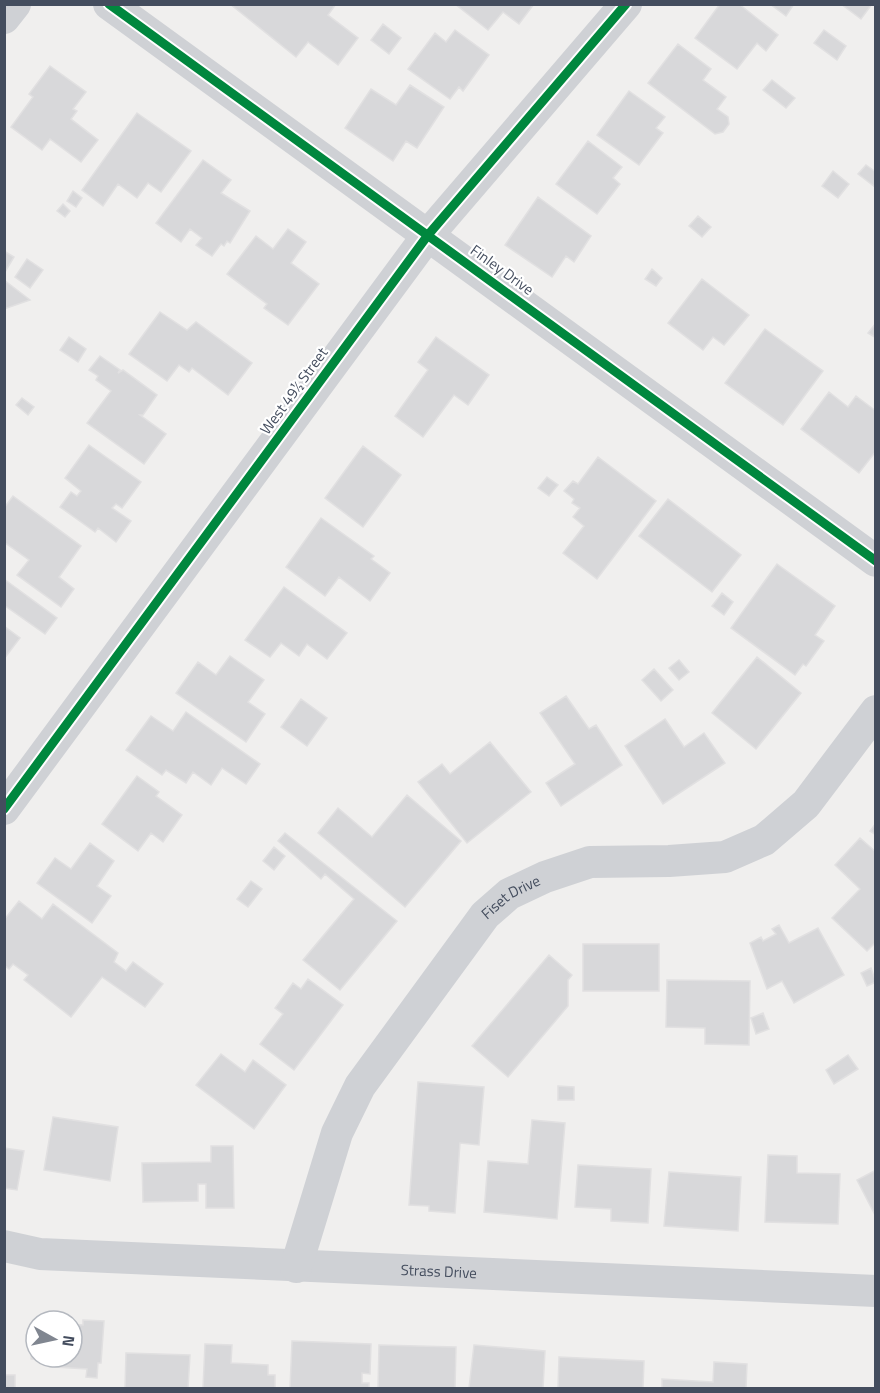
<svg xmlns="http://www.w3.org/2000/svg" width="880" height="1393" font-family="'Titillium Web',sans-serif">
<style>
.building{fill:#d8d8da;stroke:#e1e0e1;stroke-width:1.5}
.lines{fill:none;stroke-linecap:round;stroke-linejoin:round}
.street{stroke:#cfd1d5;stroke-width:32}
.cycleway-casing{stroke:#fff;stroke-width:13}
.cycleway{stroke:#00873e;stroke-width:9}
.labels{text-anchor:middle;stroke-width:4.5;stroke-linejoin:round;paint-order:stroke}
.street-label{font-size:15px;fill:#444d5e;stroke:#fff}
</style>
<rect width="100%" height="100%" fill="#f0efee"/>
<!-- building -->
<path class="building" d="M230,4H336L328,15L358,38L338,65L308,42L296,57Z
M455,4H534L519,24L503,12L488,30Z
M720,4H739L778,35L766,51L757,43L737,69L695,38Z
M770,4H794L786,16Z
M841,4H872L861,19Z
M383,24L401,38L389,54L371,40Z
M455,30L489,55L463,91L459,87L450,99L408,69L435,33L446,42Z
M824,30L846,46L837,60L814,43Z
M678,44L711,69L703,80L726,97L717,109L728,117L729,124L723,132L715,134L648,83Z
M50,66L86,92L73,109L77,111L71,119L98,140L81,162L50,139L42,150L11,127L33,97L29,94Z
M772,80L795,98L786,108L763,90Z
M410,85L444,107L417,148L406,141L393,161L345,128L371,89L396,105Z
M629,91L665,117L656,128L663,133L639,165L597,135Z
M137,113L191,151L161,192L148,183L137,198L118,184L103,206L82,190Z
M588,141L622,167L613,178L620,184L597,214L556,184Z
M203,160L231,180L221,193L250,211L230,243L227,241L224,246L221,244L212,256L196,245L202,238L190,229L181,242L156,223Z
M866,165L876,172L875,187L858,174Z
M833,171L849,184L838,198L822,186Z
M73,191L82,198L76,207L67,201Z
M538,197L591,236L574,262L566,256L552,277L505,245Z
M63,204L70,211L65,217L57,211Z
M698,216L711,227L702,237L689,226Z
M288,229L306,242L291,263L319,284L288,325L264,308L267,304L227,274L256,236L273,249Z
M4,251L14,257L5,272L4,271Z
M27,259L43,270L30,288L15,277Z
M652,269L662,278L656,286L645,279Z
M702,279L749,315L724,345L713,337L703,350L668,323Z
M4,280L30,300L4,309Z
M160,312L187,330L196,322L252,363L228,395L192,368L189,372L179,365L167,381L129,354Z
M876,323V338L868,333Z
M765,329L823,371L783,425L725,383Z
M69,337L86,349L78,362L60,350Z
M436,337L489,375L468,405L454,395L423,437L395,416L428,370L418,362Z
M100,356L120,370L118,373L123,370L157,395L143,415H140L166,434L144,464L87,423L111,391L96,380L98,376L89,370Z
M829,392L848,407L856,396L876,411V451L859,473L801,429Z
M22,398L34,407L28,415L16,405Z
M89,445L141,482L122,508L116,504L112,508L131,521L116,542L98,528L95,532L60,507L71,492L77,496L81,491L65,478Z
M363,446L401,475L363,527L325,498Z
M598,457L656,501L597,579L563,553L584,526L573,517L580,508L572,503L574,499L564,491L573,481L578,484Z
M547,477L558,485L549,496L538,488Z
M13,496L81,546L59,577L74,589L61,607L17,575L29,560L4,542V508Z
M668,499L741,555L712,592L639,536Z
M321,518L374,556L371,559L390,573L370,601L339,577L325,596L286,567Z
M777,564L835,606L815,635L824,641L806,666L803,664L795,675L731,628Z
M4,579L57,618L45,634L4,605Z
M284,587L347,633L327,659L307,644L299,656L281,643L270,657L245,640Z
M722,593L733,602L724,615L712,606Z
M4,626L20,638L4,659Z
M230,656L264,680L248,702L265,714L246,742L176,693L198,662L216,675Z
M757,657L801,693L756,749L712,713Z
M679,660L689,672L679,680L669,668Z
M654,669L673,690L661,701L642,680Z
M566,696L589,729L596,725L622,765L561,806L546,783L575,764L540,713Z
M301,699L327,718L307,746L281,727Z
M186,712L260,764L246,784L222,768L211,785L193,772L186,783L166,770L162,775L126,750L151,716L173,731Z
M665,719L684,747L704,733L725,763L663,804L625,746Z
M490,742L531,792L467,843L418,782L442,764L450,774Z
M137,776L159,792L156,796L182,815L163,842L151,833L138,851L102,824Z
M407,795L461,841L405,907L318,833L338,808L372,837Z
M876,823V835L870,831Z
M285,833L397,921L340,990L303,960L354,899L325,874L321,879L278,841Z
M860,838L876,852V942L867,951L832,918L860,889L835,865Z
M90,843L114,861L97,886L111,896L92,923L37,883L55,858L71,869Z
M274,847L285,856L274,870L263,861Z
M251,881L262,889L248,907L237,899Z
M19,901L42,919L53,904L118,953L114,962L126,971L133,962L163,984L145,1007L102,977L71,1017L24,980L28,975L13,964L9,969L4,965V920Z
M779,925L789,943L818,928L844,975L794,1003L782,981L767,989L750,943L761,937L763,941L776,934L772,929Z
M583,944H659V991H583Z
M549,955L572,975L568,980V1006L508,1077L472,1046Z
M871,968L876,982L867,986L861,973Z
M308,979L343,1005L294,1070L260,1044L283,1014L275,1008L293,983L301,989Z
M667,980L750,981L749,1045L705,1044V1028L666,1027Z
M763,1013L769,1029L756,1034L751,1018Z
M221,1054L245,1072L253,1060L286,1085L254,1129L196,1085Z
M848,1055L858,1069L834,1084L826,1070Z
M418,1082L484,1087L479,1145L460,1143L455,1213L429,1211V1206L409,1205Z
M558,1086L574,1087V1100H558Z
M53,1117L118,1127L110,1181L44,1170Z
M532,1120L565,1123L557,1219L484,1212L488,1161L528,1164Z
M211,1146H233L234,1208H206V1184H198V1201L143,1202L142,1163L211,1162Z
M4,1148L24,1151L17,1190L4,1188Z
M768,1155L797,1156V1173L840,1174L838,1224L765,1222Z
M578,1165L651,1169L648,1223L611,1221V1209L575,1207Z
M876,1170V1217L857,1180Z
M669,1172L741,1177L738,1231L664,1226Z
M83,1320L104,1321L101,1363H98L97,1378L86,1377L87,1369L55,1367V1361L31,1359L33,1322L36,1323V1357H72V1324L83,1325Z
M292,1341L371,1344L370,1374L362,1373V1383H369V1388H290Z
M205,1344L232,1345L231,1363L268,1365V1375H275V1388H203Z
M379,1345L456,1347L455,1388H378Z
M474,1345L545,1351L543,1388H469Z
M126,1353L190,1355L188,1388H125Z
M559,1357L644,1361L643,1388H558Z
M714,1362L747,1364L746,1388H662V1379L713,1382Z
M4,1375H15V1388H4Z"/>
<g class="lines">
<!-- street -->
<g class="street">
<path d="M109,4L876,561"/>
<path d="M4,18L15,4"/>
<path d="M4,809L428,235L626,4"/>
<path id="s1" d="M4,1246L40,1254L876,1291"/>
<path id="s2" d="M296,1267L337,1133L360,1086L485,915L509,894L545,877L590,862L669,861L725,857L764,840L806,804L876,711"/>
</g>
<defs>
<path id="cycleway" d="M109,4L876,561
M4,809L428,235L626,4"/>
</defs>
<!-- cycleway casing -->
<use href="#cycleway" class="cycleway-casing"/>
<!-- cycleway -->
<use href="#cycleway" class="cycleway"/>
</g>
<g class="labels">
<!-- street labels -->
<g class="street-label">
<text transform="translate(502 270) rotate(36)" y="5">Finley Drive</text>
<text transform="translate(294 391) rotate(-54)" y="5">West 49½ Street</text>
<text dy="5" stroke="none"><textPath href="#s2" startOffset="436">Fiset Drive</textPath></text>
<text dy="5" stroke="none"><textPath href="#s1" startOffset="436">Strass Drive</textPath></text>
</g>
</g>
<!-- border -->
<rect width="880" height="1393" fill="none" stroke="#444d5e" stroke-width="12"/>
<!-- north arrow -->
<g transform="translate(54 1339) rotate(98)"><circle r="28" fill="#ffffff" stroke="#b4b8bf" stroke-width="1.5"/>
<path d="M0-4.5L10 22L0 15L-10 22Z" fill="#808690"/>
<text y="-9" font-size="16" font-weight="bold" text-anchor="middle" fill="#444d5e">N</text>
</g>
</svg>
